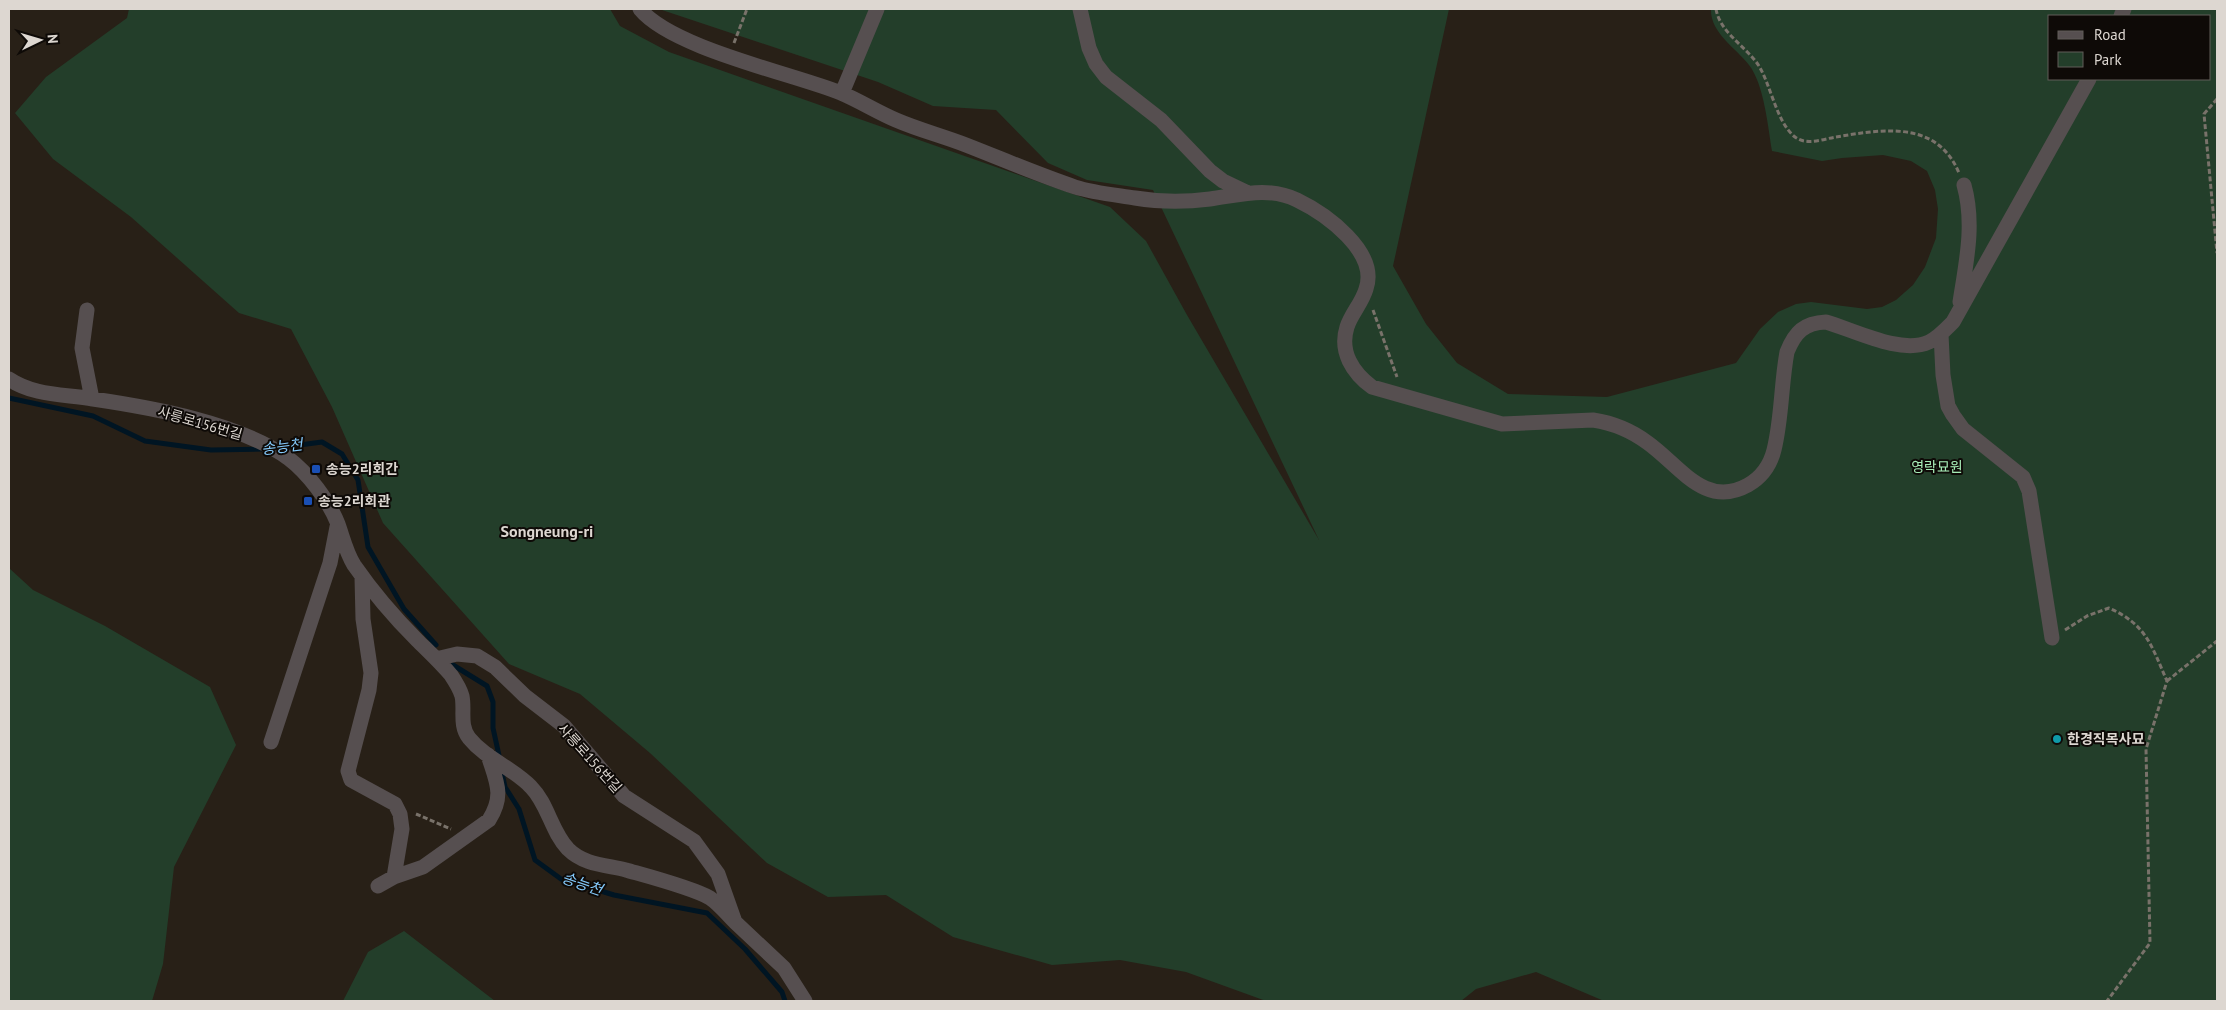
<svg xmlns="http://www.w3.org/2000/svg" width="2226" height="1010" font-family="'PT Sans','Noto Sans KR',sans-serif">
<style>
.green{fill:#233e2a;fill-rule:evenodd}
.lines{fill:none;stroke-linecap:round;stroke-linejoin:round}
.stream{stroke:#001523;stroke-width:5}
.path{stroke:#79726a;stroke-width:3;stroke-dasharray:5 2.5;stroke-linecap:butt}
.minor{stroke:#564f50;stroke-width:15}
.transit-dot{fill:#1a4fb4;stroke:#0e0a07;stroke-width:2}
.culture-dot{fill:#0f9aa8;stroke:#0e0a07;stroke-width:2}
.labels{text-anchor:middle;stroke-width:4;stroke-linejoin:round;paint-order:stroke}
.street-label{font-size:14px;fill:#ddd7d1;stroke:#0e0a07}
.park-label{font-size:14px;fill:#a6ebb6;stroke:#0e0a07}
.poi-label{font-size:14px;font-weight:bold;fill:#ddd7d1;stroke:#0e0a07;text-anchor:start}
.water-label{font-size:15px;font-style:italic;fill:#84cafc;stroke:#0e0a07}
.quarter-label{font-size:16px;font-weight:bold;fill:#ddd7d1;stroke:#0e0a07}
</style>
<rect width="100%" height="100%" fill="#282017"/>
<!-- green -->
<path class="green" d="M129,9H610L620,26L669,52L1110,207L1146,241L1187,315L1319,540L1153,190L1087,180L1048,163L996,110L933,106L878,82L659,9H1449L1393,266L1426,324L1457,363L1508,394L1607,397L1736,363L1760,329L1778,312L1796,304L1811,302L1867,309L1882,307L1896,300L1913,285L1925,267L1936,238L1938,209L1935,190L1927,171L1911,161L1883,155L1842,158L1822,161L1772,151C1768,127 1764,84 1749,65C1736,48 1710,33 1711,9H2217V1001H1604L1536,972L1476,989L1461,1001H1266L1186,972L1120,960L1052,965L953,937L886,895L828,897L767,863L650,753L580,694L509,664L383,523L332,407L291,329L239,313L131,217L53,159L15,113L46,77L127,18ZM2050,16H2210V79H2050Z
M9,568L33,590L105,626L210,687L236,745L174,867L163,964L152,1001H9Z
M404,931L495,1001H343L368,952Z"/>
<g class="lines">
<!-- stream -->
<path class="stream" d="M9,398L93,416L145,441L211,450L264,449
M277,448L322,442L342,454L358,480L368,547L404,609L436,645
M453,665L487,686L493,702V728L500,760
M501,768L505,787L519,809L535,860L561,879L614,895L707,913L745,949L782,992L785,1001"/>
<!-- path -->
<path class="path" d="M1716,9C1720,33 1746,46 1759,66C1771,86 1777,123 1795,137C1807,146 1823,139 1836,137C1883,129 1937,120 1959,173
M734,43L747,9
M2217,99L2204,114L2217,253
M1373,310L1397,377
M2065,630L2087,616L2109,608C2147,625 2151,645 2167,681L2146,749L2150,943L2107,1001
M2167,681L2217,641
M416,814L451,829"/>
<!-- minor -->
<path class="minor" d="M640,9C672,48 790,73 841,93C860,101 877,112 896,120C919,130 943,136 966,145C1002,159 1039,175 1075,187C1094,193 1116,195 1135,198C1159,202 1186,202 1210,199C1240,195 1268,186 1297,200C1326,214 1379,252 1366,289C1362,303 1351,314 1347,327C1339,352 1353,373 1372,387L1502,424L1593,420C1613,423 1632,431 1648,443C1680,466 1705,509 1748,485C1762,477 1770,466 1774,450C1782,418 1781,384 1787,352C1795,332 1804,323 1826,322C1854,330 1901,355 1929,342C1938,338 1946,329 1953,322L2089,79
M1080,9L1089,48L1096,64L1106,77L1161,120L1210,171L1223,181L1246,192
M2121,16L2124,9
M842,93L877,9
M1960,302C1966,263 1975,224 1964,185
M87,310L82,348L92,399
M1941,334L1943,375L1948,406L1953,415L1963,429L2023,477L2029,491L2052,638
M9,379C34,396 64,394 93,399C154,408 238,423 288,458C308,473 329,501 338,524C343,538 346,552 354,565C372,591 394,617 417,640C428,651 440,662 451,675C455,681 460,689 462,696C465,710 459,725 469,738C486,759 513,768 531,787C548,804 551,831 568,849C584,865 606,865 626,870C647,876 693,888 710,898C719,904 727,914 735,922
M362,577L363,619L371,673L369,690L348,771L351,780L395,804L400,814L402,829L394,877
M436,659L457,654L477,656L495,667L525,696L564,726L624,796L694,841L718,874L735,922L784,968L805,1001
M271,742L330,563L337,527
M378,886L394,877L423,867L489,820C505,795 496,781 488,755"/>
</g>
<!-- markers -->
<g class="transit-dot">
<rect x="311" y="464" width="10" height="10" rx="2.5"/>
<rect x="303" y="496" width="10" height="10" rx="2.5"/>
</g>
<circle class="culture-dot" cx="2057" cy="739" r="5"/>
<g class="labels">
<!-- street labels -->
<g class="street-label">
<text transform="translate(200 423) rotate(16)" y="5">사릉로156번길</text>
<text transform="translate(590 758) rotate(48)" y="5">사릉로156번길</text>
</g>
<!-- park labels -->
<g class="park-label">
<text x="1937" y="472">영락묘원</text>
</g>
<!-- poi labels -->
<g class="poi-label">
<text x="326" y="474">송능2리회간</text>
<text x="318" y="506">송능2리회관</text>
<text x="2067" y="744">한경직목사묘</text>
</g>
<!-- water labels -->
<g class="water-label">
<text transform="translate(282 447) rotate(-7)" y="5">송능천</text>
<text transform="translate(582 884) rotate(19)" y="5">송능천</text>
</g>
<!-- quarter labels -->
<g class="quarter-label">
<text x="547" y="537">Songneung-ri</text>
</g>
</g>
<!-- border -->
<rect width="2226" height="1010" fill="none" stroke="#ddd7d1" stroke-width="20"/>
<!-- legend -->
<rect x="2048" y="15" width="162" height="65" fill="#0e0a07" stroke="#615c58"/>
<rect x="2058" y="31" width="25" height="8" fill="#564f50" stroke="#615c58"/>
<text x="2094" y="40" font-size="15" fill="#ddd7d1">Road</text>
<rect x="2058" y="52" width="25" height="15" fill="#233e2a" stroke="#615c58"/>
<text x="2094" y="65" font-size="15" fill="#ddd7d1">Park</text>
<!-- north arrow -->
<g transform="translate(40 40) rotate(85)" stroke="#0e0a07" stroke-width="4" paint-order="stroke">
<path d="M0-4L9 19L0 12L-9 19Z" fill="#ddd7d1"/>
<text y="-8" font-size="14" font-weight="bold" text-anchor="middle" fill="#ddd7d1">N</text>
</g>
</svg>
